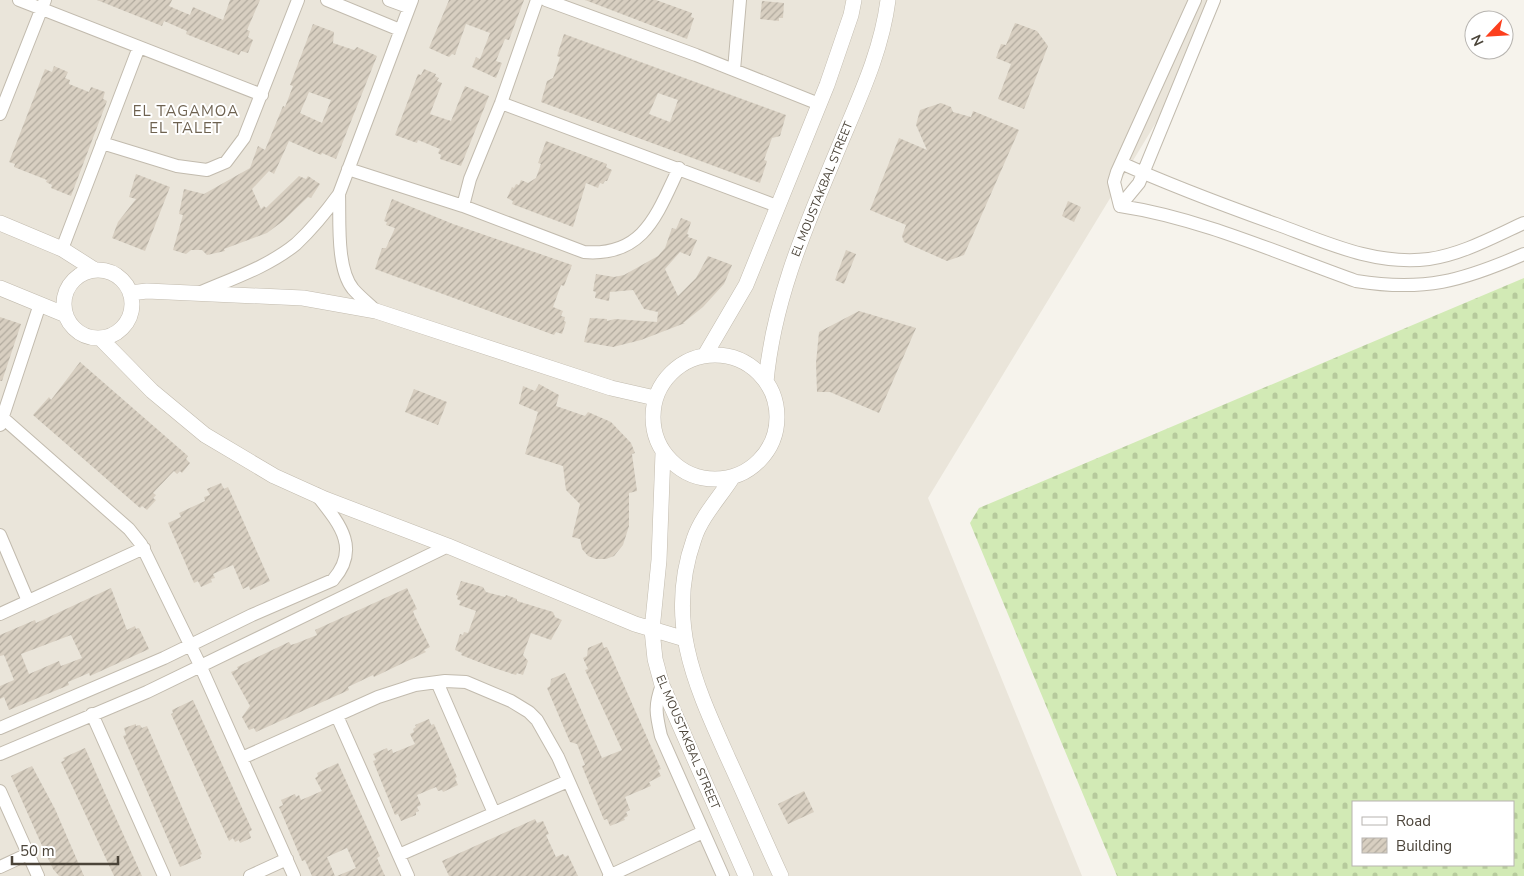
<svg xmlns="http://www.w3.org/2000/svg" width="1524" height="876" font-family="'Nunito Sans',sans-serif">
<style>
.residential{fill:#eae5da}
.cemetery{fill:url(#cemetery-stones);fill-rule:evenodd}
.building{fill:url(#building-hatch);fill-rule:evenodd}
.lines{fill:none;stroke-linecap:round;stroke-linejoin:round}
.minor-casing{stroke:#c2bbae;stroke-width:14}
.tertiary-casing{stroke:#c2bbae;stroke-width:16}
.minor{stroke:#fff;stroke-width:12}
.tertiary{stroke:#fff;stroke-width:15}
.labels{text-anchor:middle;stroke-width:4;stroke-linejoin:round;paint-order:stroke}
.street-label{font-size:12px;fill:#4b4439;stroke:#fff}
.quarter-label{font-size:15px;letter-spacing:1px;fill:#6e6250;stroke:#fff}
</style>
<defs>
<pattern id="cemetery-stones" width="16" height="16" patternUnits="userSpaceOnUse" patternTransform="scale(1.25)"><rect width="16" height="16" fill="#d2eab5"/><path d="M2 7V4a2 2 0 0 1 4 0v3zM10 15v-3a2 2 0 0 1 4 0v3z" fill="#b6ca9c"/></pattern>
<pattern id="building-hatch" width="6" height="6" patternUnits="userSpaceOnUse" patternTransform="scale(1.25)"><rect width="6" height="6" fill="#d8cfc1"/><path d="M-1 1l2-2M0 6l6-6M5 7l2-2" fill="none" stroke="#b1aa9e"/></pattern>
</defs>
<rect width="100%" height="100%" fill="#f6f3ec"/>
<!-- residential -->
<path class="residential" d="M0,0H1214L1174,93L928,498L1082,876H0Z"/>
<!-- cemetery -->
<path class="cemetery" d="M1524,278V876H1117L970,523L979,508ZM1353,802H1513V865H1353Z"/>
<!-- building -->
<path class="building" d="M97,0H172L169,6L190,15L193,7L223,20L230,0H260L247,30L250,31L248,37L253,40L248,53L241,51L239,55L186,34L187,31L164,21L162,26Z
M449,0H524L509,40L505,39L496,61L502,63L496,78L472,67L476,57L480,59L490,33L466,24L455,55L452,54L449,57L429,48Z
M585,0H656L692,13L691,17L694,18L687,39Z
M762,1L784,3L783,18H779V21L760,19Z
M1015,23L1037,31L1048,46L1024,109L998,99L1011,64L996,58L1001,44L1006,45Z
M313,24L334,32L333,43L354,50L357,47L377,56L336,159L322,153L321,155L289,141L274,174L269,171L252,189L261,209L264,206L266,208L299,176L306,179L308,176L320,184L311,198L308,197L283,221L267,233L224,249L225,251L207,255L202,250H191L186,254L173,250L183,215L179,214L184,189L204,194L250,168L258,146L265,150L283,106L285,107L293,86L290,85ZM309,92L331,100L322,123L300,113Z
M564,34L786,115L780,136L772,138L764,160L767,161L760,183L541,102L547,81L553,78L560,57L557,56ZM658,93L678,100L670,122L649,114Z
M54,66L68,72L65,78L70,80L69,84L89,92L91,87L105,92L103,99L107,101L71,196L51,188L52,185L46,182L47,180L14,167L15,164L9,162L45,69L52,72Z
M424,69L436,74L435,76L439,78L437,81L442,83L430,114L451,121L465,86L489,96L461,166L440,159L441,155L438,153L440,149L418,140L417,143L395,135L418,74L421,75Z
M941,103L951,107L953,112L971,117L973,111L1019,130L964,255L947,261L904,242L902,236L906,225L870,210L899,138L927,150L916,125L920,110Z
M546,141L607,164L606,167L612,170L607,181H605L603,184L600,183L598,188L586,183L573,227L512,204L513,201L507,198L512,187L514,188L516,184L519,185L521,180L528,183L536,178L541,164L538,163Z
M136,174L170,187L145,251L112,238L118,222L136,199L129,197Z
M392,199L453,224L572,265L564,286L561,285L553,307L563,311L561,316L565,317L564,321L566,322L562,334L556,332L554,335L375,269L382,248H386L395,228L386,225L387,222L384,221Z
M1068,201L1081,207L1074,222L1062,216Z
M681,218L691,222L687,234L689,235L688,237L697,240L690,256L680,252L665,269L678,296L696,278L708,256L732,265L724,284L703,307L683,323H685L641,340L613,347L584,342L590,318L607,319V321L615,319L657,322L658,312L644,309L633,290L610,292L609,301L595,298L596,292L593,291L596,274L614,277L624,275L658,256L665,248L672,228L676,229Z
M846,250L856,254L844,284L835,280Z
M859,311L916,328L879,413L830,392H817L816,363L819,332Z
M0,317L21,324L2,381H0Z
M80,362L188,456L186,459L190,463L182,473L180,471L177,474L174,471L170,475L153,493L156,495L153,498L156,500L147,510L142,506L140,508L33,415L49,397L51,400Z
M539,384L559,395L556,406L585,416L588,412L611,422L631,443L635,453L632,454L637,491L629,493V526L623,545L614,556L606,559H596L588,556L582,549L580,539L572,537L580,504L566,490L563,466L525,454L538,412L519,404L523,386L535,391Z
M414,389L447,402L438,425L405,412Z
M221,483L224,489L228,487L270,581L250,590L249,586L243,589L233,565L213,574L215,578L211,579L212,582L201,587L198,581L194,583L168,523L181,517L179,513L205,501L204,497L210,495L207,489Z
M461,581L483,587L486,592L505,597L506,595L517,599V601L553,612L555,617L562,620L551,640L531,633L523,655L528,661L523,675L517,673L516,675L494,668L461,655L462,653L455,650L460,634L463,635L464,632L468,633L476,611L459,605L461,601L457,599L458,596L456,595Z
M111,588L127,630L135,626L136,629L139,628L149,649L90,676L89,673L68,682L69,685L9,710L4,697L0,699V686L14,680L4,655L0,656V635L35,620L36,623ZM71,635L82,658L61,666L59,661L29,674L21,654Z
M407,588L417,609L413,611L414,614L430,647L424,650L426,652L374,677L373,675L348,687L349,690L256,732L254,728L249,730L242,717L250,706L231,672L238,669L237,667L289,642L291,645L297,643L317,635L315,630Z
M602,642L604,648L607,647L661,769L658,770L661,776L649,782L651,786L625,797L630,810L626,812L628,816L624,818L625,820L610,826L607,819L604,820L582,766L585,765L577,744L570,742L547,688L550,686L551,679L565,673L602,758L622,750L585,670L588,669L583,658L587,656L588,648Z
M193,700L252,830L249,832L251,838L240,843L239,840L235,842L233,838L229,841L171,714L173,713L172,710Z
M429,719L431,725L434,724L457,777L455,778L458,785L443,792L442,790L438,791L436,787L417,795L421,805L417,807L419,811L416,812V815L401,821L398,814L395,815L373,761L376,760L373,754L387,748L388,751L392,749L393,753L415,744L410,734L414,732L413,729L416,727L415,725Z
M136,724V726L140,725L142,728L147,726L202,854L200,855L201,858L180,867L123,736L126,735L124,728Z
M85,748L111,807L142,876H114L61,762L65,760L63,758Z
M338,763L380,856L377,858L385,876H337L356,868L347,848L327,857L335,876H312L305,860L302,861L279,807L283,805L281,800L295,794L296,797L299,795L301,800L322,791L315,778L318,776L317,773Z
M32,766L55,809L84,876H59L53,869L39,839L11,776Z
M804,791L814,812L788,824L778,804Z
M535,819L537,823L543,821L549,834L546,835L556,857L563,854L565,857L568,855L578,876H449L442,861Z"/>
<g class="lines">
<defs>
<path id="minor" d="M19,0L262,95
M327,0L400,30
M389,0L408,7
M546,0L696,55L819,104
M734,70L740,0
M501,103L777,206
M0,114L45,0
M102,143L177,166L207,170L226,162L244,138L298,0
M1121,163C1172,186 1223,205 1276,224C1325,242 1375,266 1429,259C1463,254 1493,237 1524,223
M348,169L463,206L584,252C644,257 657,214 679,168
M339,194C340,220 336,268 353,289C360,297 369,304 376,311
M463,206L470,179L501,103L537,0
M1120,206C1200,218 1280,254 1356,281C1424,292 1462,281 1524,254
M1120,206L1139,183L1214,0
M1120,206L1114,182L1117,172L1195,0
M62,249L139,47
M199,293C231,279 268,267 296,244C312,229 326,212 339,194L412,0
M3,418L129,529L141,544L200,665L294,876
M0,425L40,304
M0,535L28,601
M0,614L144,548
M437,682L494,813
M662,685C654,706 656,714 661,736L723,876
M92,714L164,876
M337,716L408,876
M0,728L164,658L252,615L333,580C362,547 337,521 316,494
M0,754L147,692L448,546
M242,758L378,697L415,685L445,681L466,682L511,701L529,712L537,720L558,757L610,875
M0,791L38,876
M399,855L568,781
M0,867L28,854
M250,876L287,859
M609,876L703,832"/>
<path id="tertiary" d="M0,223L62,249L95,270
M64 304a34 34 0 1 1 68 0a34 34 0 1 1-68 0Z
M0,288L66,315
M130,293L147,291L303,298L376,311L611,388L655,398
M101,339L152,391L205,435L274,476L325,499L448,546L635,624L685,639
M653 417a62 62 0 1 1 124 0a62 62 0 1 1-124 0Z
M705,355L746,285L827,85L851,15L854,0
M766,382C774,294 810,217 843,137C862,92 882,48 888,0
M663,453L659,560L652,630L655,659L662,685L746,876
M732,478C720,497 701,517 694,539C665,621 695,684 728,758C746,797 763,837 781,876"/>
</defs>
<!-- minor casing -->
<use href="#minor" class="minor-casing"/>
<!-- tertiary casing -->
<use href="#tertiary" class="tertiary-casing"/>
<!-- minor -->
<use href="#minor" class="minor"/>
<!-- tertiary -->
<use href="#tertiary" class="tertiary"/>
</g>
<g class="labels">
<!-- street labels -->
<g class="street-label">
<text transform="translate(822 189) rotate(-68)" y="4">EL MOUSTAKBAL STREET</text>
<text transform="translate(688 742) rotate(67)" y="4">EL MOUSTAKBAL STREET</text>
</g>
<!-- quarter labels -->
<g class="quarter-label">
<text x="186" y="116">EL TAGAMOA<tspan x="186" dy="17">EL TALET</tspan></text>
</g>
</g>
<!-- legend -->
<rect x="1352" y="801" width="162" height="65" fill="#ffffff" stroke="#b7b4b0"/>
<rect x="1362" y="817" width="25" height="8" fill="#ffffff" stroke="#b7b4b0"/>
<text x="1396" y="826" font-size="15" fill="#4b4439">Road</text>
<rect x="1362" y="838" width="25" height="15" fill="url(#building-hatch)" stroke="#b7b4b0"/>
<text x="1396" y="851" font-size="15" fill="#4b4439">Building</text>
<!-- north arrow -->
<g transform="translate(1489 35) rotate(245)"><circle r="24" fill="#ffffff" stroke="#b7b4b0"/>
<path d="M0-4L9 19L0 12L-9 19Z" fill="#fc3f1d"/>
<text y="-8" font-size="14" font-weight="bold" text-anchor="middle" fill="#4b4439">N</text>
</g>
<!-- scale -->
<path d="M12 856v8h106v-8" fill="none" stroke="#4b4439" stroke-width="2.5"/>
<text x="20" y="856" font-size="15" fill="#4b4439" stroke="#ffffff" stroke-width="4" paint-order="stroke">50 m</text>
</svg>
